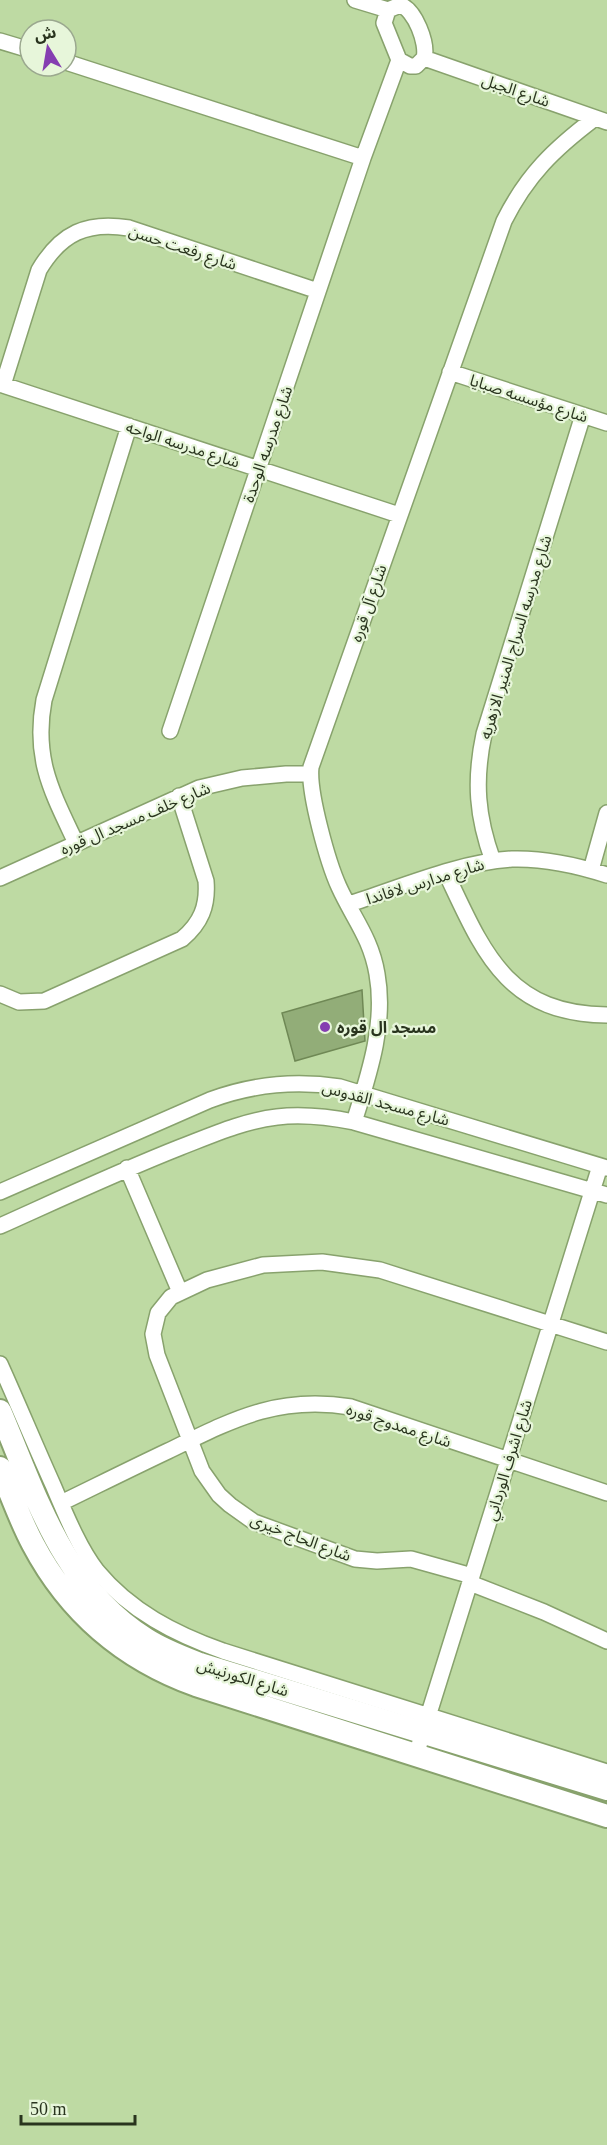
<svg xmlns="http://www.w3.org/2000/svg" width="607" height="2145" font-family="'Times New Roman','Noto Sans Arabic',serif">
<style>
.building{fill:#92ad78;stroke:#6f8855;stroke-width:1.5}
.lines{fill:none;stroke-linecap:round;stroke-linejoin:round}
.street-casing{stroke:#88a26d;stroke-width:18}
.secondary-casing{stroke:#88a26d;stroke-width:26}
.street{stroke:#fff;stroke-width:15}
.secondary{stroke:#fff;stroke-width:22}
.poi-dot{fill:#853eb1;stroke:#e7f6da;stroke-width:2}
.labels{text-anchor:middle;stroke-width:4.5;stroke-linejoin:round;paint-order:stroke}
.street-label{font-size:16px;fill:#29341e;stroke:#e7f6da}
.poi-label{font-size:16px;font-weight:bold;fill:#29341e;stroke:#e7f6da;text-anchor:start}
</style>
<rect width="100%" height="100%" fill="#bedaa3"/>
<!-- building -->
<path class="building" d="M362,990L365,1041L295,1061L282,1013Z"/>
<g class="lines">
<defs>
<path id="street" d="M355,0L388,10
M400,5C415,9 428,44 424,58L416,66H410L399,60L384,23L388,10Z
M0,41L30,50
M424,58L607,122
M66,62L363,158
M450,372L607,423
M0,384L399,515
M3,385L39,270C61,233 87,221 129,228L318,291
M170,731L363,158L399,60
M76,843C52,792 33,759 44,700L129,426
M493,861C477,817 474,781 484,734L583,415
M591,870L607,813
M446,873C483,951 506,1014 607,1015
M0,878L199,788L242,778L286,774H310
M349,904C400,888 459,862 512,859C545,858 576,865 607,875
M0,994L19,1002L44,1001L182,939C201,923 208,906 206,881L179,796
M354,1122C369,1074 386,1024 377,974C371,938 353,918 339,887C328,863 308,792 311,767L504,221C527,175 554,149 595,118
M127,1168L180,1292
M0,1192L210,1100C253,1084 295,1080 340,1087L607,1168
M0,1226C60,1199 120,1171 181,1147C212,1135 243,1121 277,1117C303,1114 329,1117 354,1122L607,1195
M0,1364C18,1404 35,1445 53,1485C65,1513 79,1548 97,1571C130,1611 175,1634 223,1651L607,1772
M61,1503C96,1486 132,1468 168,1451C232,1420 277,1395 351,1407L607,1493
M472,1576L411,1559L377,1561L355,1559L254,1522L230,1505L219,1495L202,1471L157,1355L153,1334L158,1313L171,1297L207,1280L263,1265L322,1262L380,1270L607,1342
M470,1583L544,1612L607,1641
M416,1755L600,1166"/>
<path id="secondary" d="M0,1411C37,1498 62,1586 146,1639C163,1650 182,1657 200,1664L607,1789
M0,1468C11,1493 20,1520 33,1544C69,1612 124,1659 196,1685L607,1816"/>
</defs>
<!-- street casing -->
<use href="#street" class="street-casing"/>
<!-- secondary casing -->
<use href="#secondary" class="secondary-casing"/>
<!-- street -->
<use href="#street" class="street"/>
<!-- secondary -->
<use href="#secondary" class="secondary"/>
</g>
<!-- markers -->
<circle class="poi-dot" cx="325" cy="1027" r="6"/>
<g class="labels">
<!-- street labels -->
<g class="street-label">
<text transform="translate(516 90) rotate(19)" y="6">شارع الجبل</text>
<text transform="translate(183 247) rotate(18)" y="6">شارع رفعت حسن</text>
<text transform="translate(529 398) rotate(18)" y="6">شارع مؤسسه صبايا</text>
<text transform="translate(183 444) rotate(18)" y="6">شارع مدرسه الواحه</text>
<text transform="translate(267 444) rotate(-71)" y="6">شارع مدرسه الوحدة</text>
<text transform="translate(368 603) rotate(-71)" y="6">شارع آل قوره</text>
<text transform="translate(515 637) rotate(-73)" y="6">شارع مدرسه السراج المنير الازهريه</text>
<text transform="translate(135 818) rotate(-23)" y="6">شارع خلف مسجد ال قوره</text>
<text transform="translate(425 881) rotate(-17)" y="6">شارع مدارس لافاندا</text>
<text transform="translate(386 1103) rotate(15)" y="6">شارع مسجد القدوس</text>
<text transform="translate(399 1425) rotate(18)" y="6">شارع ممدوح قوره</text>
<text transform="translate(508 1460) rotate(-73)" y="6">شارع اشرف الورداني</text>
<text transform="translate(301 1537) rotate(21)" y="6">شارع الحاج خيرى</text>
<text transform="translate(243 1677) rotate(17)" y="6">شارع الكورنيش</text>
</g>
<!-- poi labels -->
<g class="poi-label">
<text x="337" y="1033">مسجد ال قوره</text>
</g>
</g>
<!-- north arrow -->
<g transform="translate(48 48) rotate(349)"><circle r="28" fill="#e7f6da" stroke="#9ba88f" stroke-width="1.5"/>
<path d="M0-4.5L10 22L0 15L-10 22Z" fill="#853eb1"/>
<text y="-9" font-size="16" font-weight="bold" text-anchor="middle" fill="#29341e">ش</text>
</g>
<!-- scale -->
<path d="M21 2115v9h114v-9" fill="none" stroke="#29341e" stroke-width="3"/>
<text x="30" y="2115" font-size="18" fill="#29341e" stroke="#e7f6da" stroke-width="4.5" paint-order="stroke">50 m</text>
</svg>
